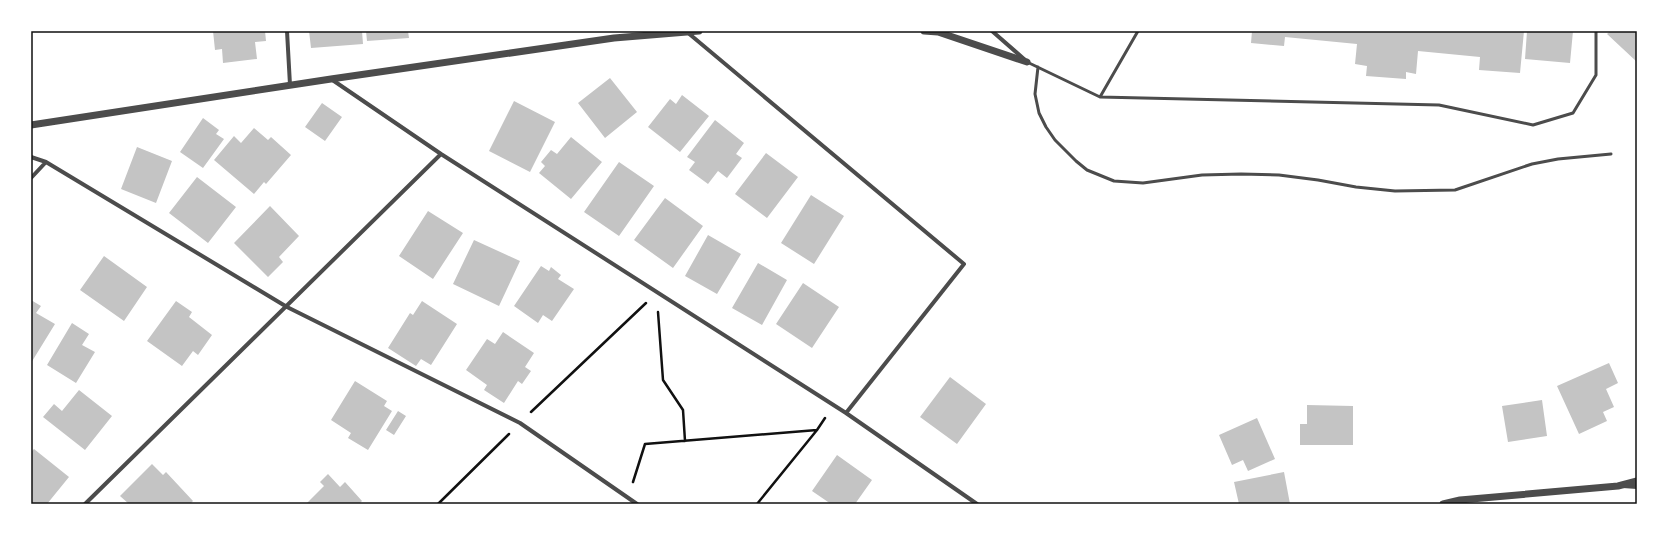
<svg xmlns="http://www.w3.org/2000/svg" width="1668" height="535" font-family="Manrope,sans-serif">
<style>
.building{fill:#c4c4c4}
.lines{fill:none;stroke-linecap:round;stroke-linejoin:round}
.path{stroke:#111;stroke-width:2.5}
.service{stroke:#4c4c4c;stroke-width:3}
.minor{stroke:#4c4c4c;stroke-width:4}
.tertiary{stroke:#4c4c4c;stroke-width:7}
.neatline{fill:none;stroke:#111;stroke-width:1.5}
</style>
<rect width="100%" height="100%" fill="#fff"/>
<!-- building -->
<path class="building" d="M213,31H265L266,41L255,42L257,59L223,63L222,49L215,50Z
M309,31H362L363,44L311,48Z
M366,31H408L409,38L367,41Z
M1252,31H1524L1520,73L1479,70L1480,57L1418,51L1416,74L1406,72V79L1366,76L1367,66L1355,64L1357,44L1285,37L1284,46L1251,43Z
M1527,31H1573L1570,63L1525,59Z
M1610,31H1637V62L1607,34Z
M610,78L637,112L605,138L578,103Z
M682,95L709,116L680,152L648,127L670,99L676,104Z
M514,101L555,122L530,172L489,151Z
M322,103L342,117L325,141L305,127Z
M203,118L219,130L216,134L224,139L203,168L180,152Z
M715,120L744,143L736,154L742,158L727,178L718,171L708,184L689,170L695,162L687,157Z
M254,128L268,140L271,137L291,155L266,184L264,182L254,194L214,160L234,136L241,143Z
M571,137L602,162L571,199L539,173L545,166L541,162L551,150L557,154Z
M137,147L172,161L156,203L121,189Z
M766,153L798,177L767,218L735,194Z
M619,162L654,186L619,236L584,212Z
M197,177L236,207L208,243L169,213Z
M811,195L844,216L814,264L781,243Z
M665,198L703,226L673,268L634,240Z
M270,206L299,236L279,257L283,262L268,277L234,243Z
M428,211L463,233L433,279L399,256Z
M708,235L741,254L717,294L685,276Z
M474,240L520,261L499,306L453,284Z
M104,256L147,287L124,321L80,290Z
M758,263L787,280L762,325L732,308Z
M541,266L549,271L551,267L561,275L558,279L574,289L552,321L543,315L538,323L514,306Z
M803,283L839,307L812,348L776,324Z
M31,300L41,306L36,313L55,324L31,363Z
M176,301L192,312L189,317L212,335L198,355L193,351L182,366L147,341Z
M422,301L457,324L431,365L421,359L416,366L388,348L410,313L413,315Z
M72,323L89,334L82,345L95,352L76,383L47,365Z
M503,332L534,353L525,367L531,371L522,384L518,381L504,403L484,390L487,385L466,370L487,339L495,344Z
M1609,363L1618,383L1606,389L1614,407L1603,412L1607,421L1579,434L1557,386Z
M950,377L986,404L957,444L920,417Z
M355,381L387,401L384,406L392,411L368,450L348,438L351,433L331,420Z
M79,390L112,416L85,450L43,417L54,404L62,411Z
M1542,400L1547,436L1508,442L1502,406Z
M1307,405L1353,406V445H1300V424H1307Z
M398,411L406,416L394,435L386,430Z
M1257,418L1275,459L1248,471L1243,460L1232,465L1219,435Z
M34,449L69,477L47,504H33L31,503V452Z
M837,455L872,480L855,504H831L812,491Z
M152,464L163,475L166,472L193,501L190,504H129L120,496Z
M1284,472L1290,504H1239L1234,482Z
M328,474L340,487L345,482L362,501L359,504H306L324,486L320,482Z"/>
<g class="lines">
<!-- path -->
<path class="path" d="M658,312L663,380L683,410L685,441
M531,412L646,303
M633,482L645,444L817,430L825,418
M438,504L509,434
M757,504L817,430"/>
<!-- service -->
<path class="service" d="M1027,62L1100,97L1439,105L1533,125L1573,113L1596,75V31
M1038,67L1035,94L1039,113L1046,127L1055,140L1076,161L1087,170L1114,181L1143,183L1202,175L1241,174L1279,175L1318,180L1356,187L1395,191L1455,190L1532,164L1558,159L1611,154
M1100,97L1138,31"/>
<!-- minor -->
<path class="minor" d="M287,31L290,85
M992,31L1024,59
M687,32L964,264L846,413
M331,79L441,154L846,413L977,504
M31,157L46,162L287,307L520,423L637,504
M31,178L46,162
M1623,486L1637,487
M85,504L441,154"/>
<!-- tertiary -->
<path class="tertiary" d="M924,31L938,32L1027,62
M31,125L331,79L614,38L699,31
M1443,504L1460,500L1618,486L1637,481"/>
</g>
<!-- border -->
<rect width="1668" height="535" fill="none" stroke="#ffffff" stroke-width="64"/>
<rect x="32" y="32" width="1604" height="471" class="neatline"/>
</svg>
